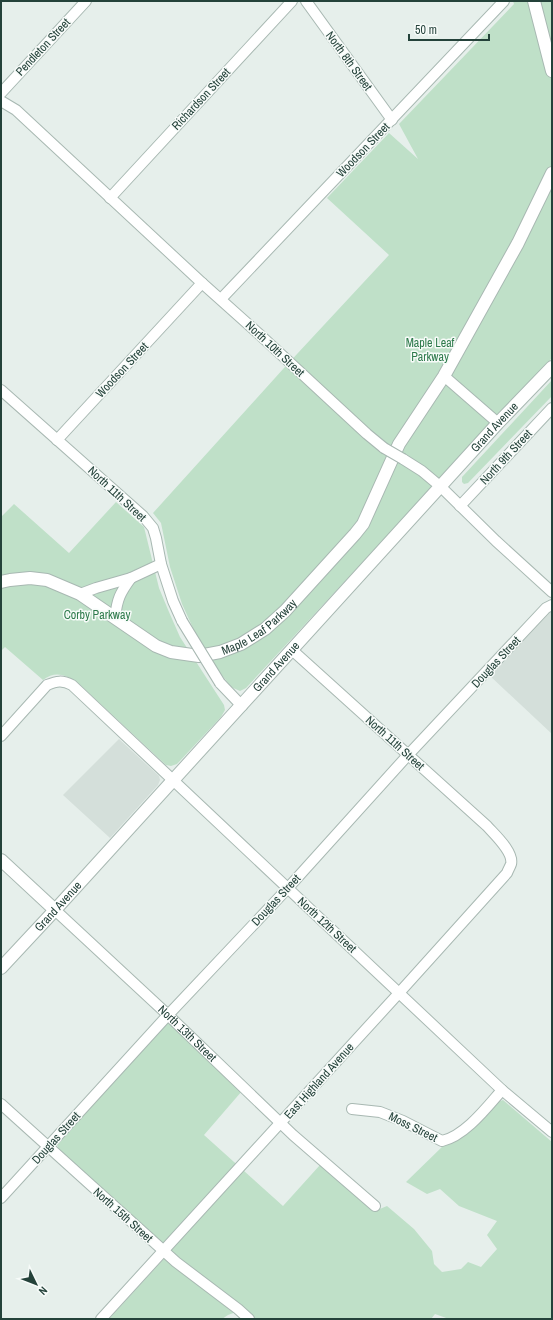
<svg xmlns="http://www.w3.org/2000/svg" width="553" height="1320" font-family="'Archivo Narrow',sans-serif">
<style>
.built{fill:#d4dfda}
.green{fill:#bfe0c8}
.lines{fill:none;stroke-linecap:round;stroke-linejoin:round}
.minor-casing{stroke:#a8b8b2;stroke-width:12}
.tertiary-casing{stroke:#a8b8b2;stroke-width:14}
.minor{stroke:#fff;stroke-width:10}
.tertiary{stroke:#fff;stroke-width:12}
.minor-bridge-casing{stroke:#a8b8b2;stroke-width:12;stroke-linecap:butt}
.minor-bridge{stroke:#fff;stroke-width:10}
.labels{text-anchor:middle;stroke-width:3;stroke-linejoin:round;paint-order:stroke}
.street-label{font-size:12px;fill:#24423a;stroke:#f7fbf9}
.park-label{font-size:12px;fill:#2d7a4b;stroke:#f7fbf9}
</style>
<rect width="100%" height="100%" fill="#e6efeb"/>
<!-- built -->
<path class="built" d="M552,608V734L489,675Z
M119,739L159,776L160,780L158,785L110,838L63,795Z"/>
<!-- green -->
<path class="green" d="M513,1H552V358L246,688L240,691L231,687L225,679L216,668L198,639L182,604L170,567L161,523L153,513L284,368L389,255L327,198L389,133L418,159L399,124L514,4Z
M552,380V396L468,483L464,484L462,482V477Z
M116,502L144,527L159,588L169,612L180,637L224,705L225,710L221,717L177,764L171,766L166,765L77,682C64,674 55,671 43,680L5,647L1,651V517L14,504L69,553Z
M165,1023H171L242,1091L204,1135L283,1206L320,1165L375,1211L387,1206L414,1229L432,1251L434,1264L442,1272L461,1269L468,1262L481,1267L497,1249L487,1235L497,1221L459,1206L440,1189L427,1194L406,1182L444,1145L461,1138L498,1102L503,1100L552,1142V1319H449L435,1314L431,1319H255L244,1309L228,1315L222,1319H109L170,1252L59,1150L56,1142Z"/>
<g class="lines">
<defs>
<g id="minor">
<path d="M306,1L392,120"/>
<path d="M1,93L86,1"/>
<path d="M1,101L16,110L202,283L259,334L367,434L384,448"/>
<path d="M110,198L292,1"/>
<path d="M221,299L504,1"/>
<path d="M444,376L498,423"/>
<path d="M1,390L143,516L153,528L156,538L161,564L173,601L182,621"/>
<path d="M57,440L202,283"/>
<path d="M403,459L422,471L441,487L496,541L552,592"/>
<path d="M460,506L552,408"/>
<path d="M80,594L96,588L131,578L161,564"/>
<path d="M115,618C117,599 120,593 131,578"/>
<path d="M220,683L242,706"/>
<path d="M1,736L47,685C57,681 62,680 72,685L502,1090L552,1132"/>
<path id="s1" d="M55,910L168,1015L293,1135L375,1206"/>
<path d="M1,1104L176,1262L238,1309L249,1319"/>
<path d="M352,1109L380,1112L403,1121L442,1141C465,1136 487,1107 502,1090"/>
<path d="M1,1198L168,1015L288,888L408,755L546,608L552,605"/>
<path d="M101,1319L399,993L507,873C508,870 510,867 511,864C514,852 495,835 487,826L292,650"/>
</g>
<g id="tertiary">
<path d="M534,1L552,71"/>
<path id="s2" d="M1,582L10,580L30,578L47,580L80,594L156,646L171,652L199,656L220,652L241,644L265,629L285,611L355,534L363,524L399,444L444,376L518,243L552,173"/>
<path d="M1,860L55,910"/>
<path id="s3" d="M1,968L55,910L498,423L552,367"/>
</g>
</defs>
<!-- minor casing -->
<use href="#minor" class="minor-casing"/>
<!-- tertiary casing -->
<use href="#tertiary" class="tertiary-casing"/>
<!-- minor -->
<use href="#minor" class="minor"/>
<!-- tertiary -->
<use href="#tertiary" class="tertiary"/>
<defs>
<path id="minor-bridge" d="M384,448L403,459
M182,621L220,683"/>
</defs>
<!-- minor-bridge casing -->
<use href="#minor-bridge" class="minor-bridge-casing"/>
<!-- minor-bridge -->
<use href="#minor-bridge" class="minor-bridge"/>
</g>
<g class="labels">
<!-- street labels -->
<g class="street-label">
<text transform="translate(43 47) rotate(-47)" y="4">Pendleton Street</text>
<text transform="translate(349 61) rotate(54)" y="4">North 8th Street</text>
<text transform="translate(201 99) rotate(-47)" y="4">Richardson Street</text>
<text transform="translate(363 150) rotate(-46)" y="4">Woodson Street</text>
<text transform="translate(275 349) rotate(43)" y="4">North 10th Street</text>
<text transform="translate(122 370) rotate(-47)" y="4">Woodson Street</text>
<text dy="4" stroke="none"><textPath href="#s3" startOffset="732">Grand Avenue</textPath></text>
<text transform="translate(506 457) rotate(-47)" y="4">North 9th Street</text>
<text transform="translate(117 494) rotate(43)" y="4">North 11th Street</text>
<text dy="4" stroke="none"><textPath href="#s2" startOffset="287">Maple Leaf Parkway</textPath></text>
<text transform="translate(496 662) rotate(-47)" y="4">Douglas Street</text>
<text dy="4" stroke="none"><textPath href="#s3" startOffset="408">Grand Avenue</textPath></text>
<text transform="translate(395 743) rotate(42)" y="4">North 11th Street</text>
<text transform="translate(276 900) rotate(-47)" y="4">Douglas Street</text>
<text dy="4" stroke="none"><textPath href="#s3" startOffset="84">Grand Avenue</textPath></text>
<text transform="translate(327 925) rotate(43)" y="4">North 12th Street</text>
<text dy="4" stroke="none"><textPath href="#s1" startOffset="181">North 13th Street</textPath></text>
<text transform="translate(319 1081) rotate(-48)" y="4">East Highland Avenue</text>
<text transform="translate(413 1127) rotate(26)" y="4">Moss Street</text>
<text transform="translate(56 1138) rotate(-48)" y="4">Douglas Street</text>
<text transform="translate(123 1215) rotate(42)" y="4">North 15th Street</text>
</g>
<!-- park labels -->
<g class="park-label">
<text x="430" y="347">Maple Leaf<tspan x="430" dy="14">Parkway</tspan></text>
<text x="97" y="619">Corby Parkway</text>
</g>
</g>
<!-- border -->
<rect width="553" height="1320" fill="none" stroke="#24423a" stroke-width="4"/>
<!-- north arrow -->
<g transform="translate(36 1284) rotate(133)" stroke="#f7fbf9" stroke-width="3" paint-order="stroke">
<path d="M0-3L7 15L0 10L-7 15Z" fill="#24423a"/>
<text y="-6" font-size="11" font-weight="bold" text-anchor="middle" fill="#24423a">N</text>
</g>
<!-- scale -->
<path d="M409 34v6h80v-6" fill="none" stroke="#24423a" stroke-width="2"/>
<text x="415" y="34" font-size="12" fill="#24423a" stroke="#f7fbf9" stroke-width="3" paint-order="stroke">50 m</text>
</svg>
